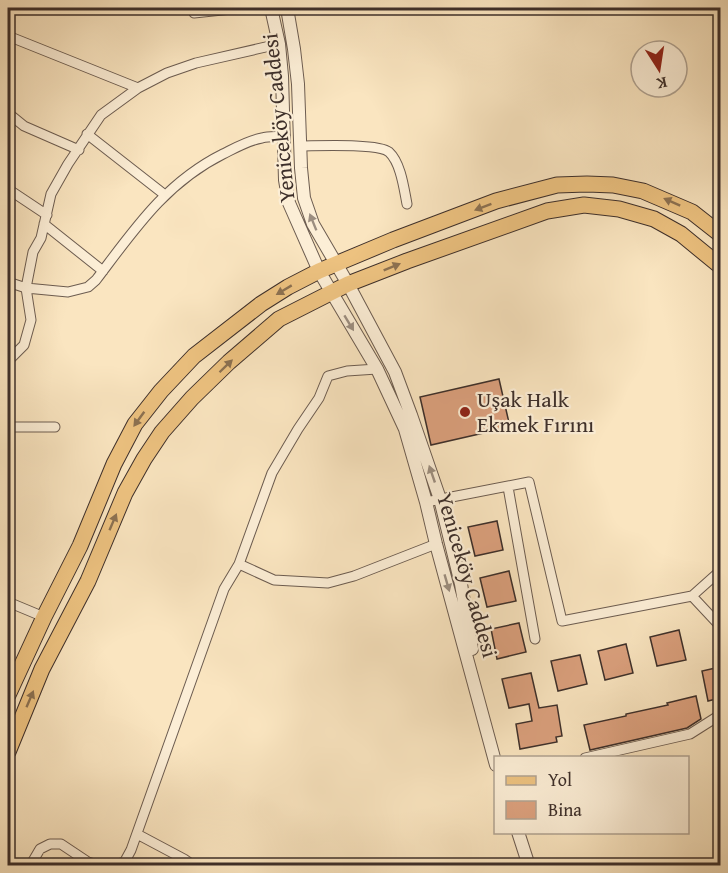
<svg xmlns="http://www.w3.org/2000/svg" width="728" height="873" font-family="'Gentium Book Plus',serif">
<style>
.building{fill:#dba07d;stroke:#3d2f2a;stroke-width:1.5}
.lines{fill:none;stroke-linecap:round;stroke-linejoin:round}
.minor-casing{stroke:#6c5c50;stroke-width:11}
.tertiary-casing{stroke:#6c5c50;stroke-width:14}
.primary-casing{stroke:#3d2f2a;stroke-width:17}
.minor{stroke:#fceed6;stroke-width:9}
.tertiary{stroke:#fceed6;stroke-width:12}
.primary{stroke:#edc280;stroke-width:15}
.oneway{fill:#8c7151}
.oneway2{fill:#9c8e80}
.poi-dot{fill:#8f2418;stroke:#fceed6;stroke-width:2}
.labels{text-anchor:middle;stroke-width:4.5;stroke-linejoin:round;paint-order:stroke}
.street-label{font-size:22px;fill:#3d2f2a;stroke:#fceed6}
.poi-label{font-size:22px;fill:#3d2f2a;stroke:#fceed6;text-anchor:start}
</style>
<rect width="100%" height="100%" fill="#fae5c0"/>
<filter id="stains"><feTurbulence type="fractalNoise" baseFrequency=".00333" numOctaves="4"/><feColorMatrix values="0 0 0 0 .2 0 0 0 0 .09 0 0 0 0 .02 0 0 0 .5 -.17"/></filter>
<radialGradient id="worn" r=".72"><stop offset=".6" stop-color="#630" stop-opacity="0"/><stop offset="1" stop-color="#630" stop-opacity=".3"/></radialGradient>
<!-- building -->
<path class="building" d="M499,379L510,427L431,445L420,397Z
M497,521L503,550L475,556L468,527Z
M509,571L516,601L487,607L480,578Z
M519,623L526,652L497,659L491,629Z
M679,630L686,660L657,666L650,637Z
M626,644L633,673L605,680L598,651Z
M580,655L587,684L558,691L551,661Z
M720,667V698L708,701L702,671Z
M531,673L539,708L557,705L562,736L556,737L557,742L520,749L516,724L532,721L529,704L509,708L502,679Z
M696,696L701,719L687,728L590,750L584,725L626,716V714L668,705L667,703Z"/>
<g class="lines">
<defs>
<path id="minor" d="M194,13L241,8
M8,36L138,88
M8,113L24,126L79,150
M87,134L165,195
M300,146C317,146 378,143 389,152C401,163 404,189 407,204
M8,189L47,215
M44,224L103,271
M8,282L26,288L68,292L88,287L96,280C134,230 165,183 223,154C235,148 249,140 262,138C269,136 277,137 285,136
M8,366V361L24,345L31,320L26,288L33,252L41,238L51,194L68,164L101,115L138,88L167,73L196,63L279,44
M8,427H55
M508,487L535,639
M426,502L529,482L562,621L692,596L720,571
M239,564L274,580L328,583L354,576L436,544
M692,596L720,626
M8,602L44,617
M585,758L690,734L720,715
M137,834L184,859L194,866
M30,866L40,849L50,844H61L88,862L99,866
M116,866L125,861L131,850L224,589L239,564L272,473L298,429L319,398L328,376L347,371L377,369"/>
<path id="tertiary" d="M271,8L279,44L282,76L285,180L289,203L319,271L377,369L405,429L426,502L436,544L496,765
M287,8L294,49L298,84L301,168L304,198L313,224L348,284L395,372L411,415L440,499L461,584L472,649
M518,832L529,866"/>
<path id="primary" d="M8,695L44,617L80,546L114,464L135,424L161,391L194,356L261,304L288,287L319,271L393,240L496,201L557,185L587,184L613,185L643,191L692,212L720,234
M8,752L42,669L88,581L125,493L144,459L162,432L192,398L229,362L279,319L348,284L407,261L547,211L584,205L619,209L654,219L681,234L720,266"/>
</defs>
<!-- minor casing -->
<use href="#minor" class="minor-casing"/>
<!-- tertiary casing -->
<use href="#tertiary" class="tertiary-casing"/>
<!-- primary casing -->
<use href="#primary" class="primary-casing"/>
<!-- minor -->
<use href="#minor" class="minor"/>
<!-- tertiary -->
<use href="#tertiary" class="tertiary"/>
<!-- primary -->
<use href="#primary" class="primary"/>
</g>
<!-- one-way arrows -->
<defs><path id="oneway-solid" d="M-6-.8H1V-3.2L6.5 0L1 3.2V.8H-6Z" transform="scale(1.5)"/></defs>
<g class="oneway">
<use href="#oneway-solid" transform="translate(672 202) rotate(-156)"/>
<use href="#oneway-solid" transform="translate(483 207) rotate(159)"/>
<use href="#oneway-solid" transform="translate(392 267) rotate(-22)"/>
<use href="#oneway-solid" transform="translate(284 290) rotate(149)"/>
<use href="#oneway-solid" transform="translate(226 366) rotate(-44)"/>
<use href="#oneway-solid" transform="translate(139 419) rotate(126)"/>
<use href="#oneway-solid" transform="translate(113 522) rotate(-67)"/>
<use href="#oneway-solid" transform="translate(30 699) rotate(-67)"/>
</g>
<g class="oneway2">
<use href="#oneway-solid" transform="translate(313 222) rotate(-112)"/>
<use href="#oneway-solid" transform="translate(349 323) rotate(59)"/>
<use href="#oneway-solid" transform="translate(432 474) rotate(-109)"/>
<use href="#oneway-solid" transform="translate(447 583) rotate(74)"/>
</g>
<!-- markers -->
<circle class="poi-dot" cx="465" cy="412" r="6"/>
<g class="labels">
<!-- street labels -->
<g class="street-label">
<text transform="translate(278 118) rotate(-96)" y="8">Yeniceköy Caddesi</text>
<text transform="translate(468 575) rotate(74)" y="8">Yeniceköy Caddesi</text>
</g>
<!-- poi labels -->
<g class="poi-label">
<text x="477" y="407">Uşak Halk<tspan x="477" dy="25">Ekmek Fırını</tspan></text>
</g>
</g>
<!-- margin -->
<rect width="728" height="873" fill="none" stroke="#fae5c0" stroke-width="30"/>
<rect x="9" y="9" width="710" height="855" fill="none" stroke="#3d2f2a" stroke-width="3"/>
<rect x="15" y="15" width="698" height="843" fill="none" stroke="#3d2f2a" stroke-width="1.5"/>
<!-- legend -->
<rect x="494" y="756" width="195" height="78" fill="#fceed6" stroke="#b0a291" stroke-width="1.5"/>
<rect x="506" y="776" width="30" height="9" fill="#edc280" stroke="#b0a291" stroke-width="1.5"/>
<text x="548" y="786" font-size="18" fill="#3d2f2a">Yol</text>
<rect x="506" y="801" width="30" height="18" fill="#dba07d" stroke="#b0a291" stroke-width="1.5"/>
<text x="548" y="816" font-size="18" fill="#3d2f2a">Bina</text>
<!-- north arrow -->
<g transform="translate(659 69) rotate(168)"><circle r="28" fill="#fceed6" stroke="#b0a291" stroke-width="1.5"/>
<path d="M0-4.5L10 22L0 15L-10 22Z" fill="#8f2418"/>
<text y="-9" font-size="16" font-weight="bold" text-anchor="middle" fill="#3d2f2a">K</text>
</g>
<rect width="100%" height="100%" filter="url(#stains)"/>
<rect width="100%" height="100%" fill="url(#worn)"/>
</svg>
